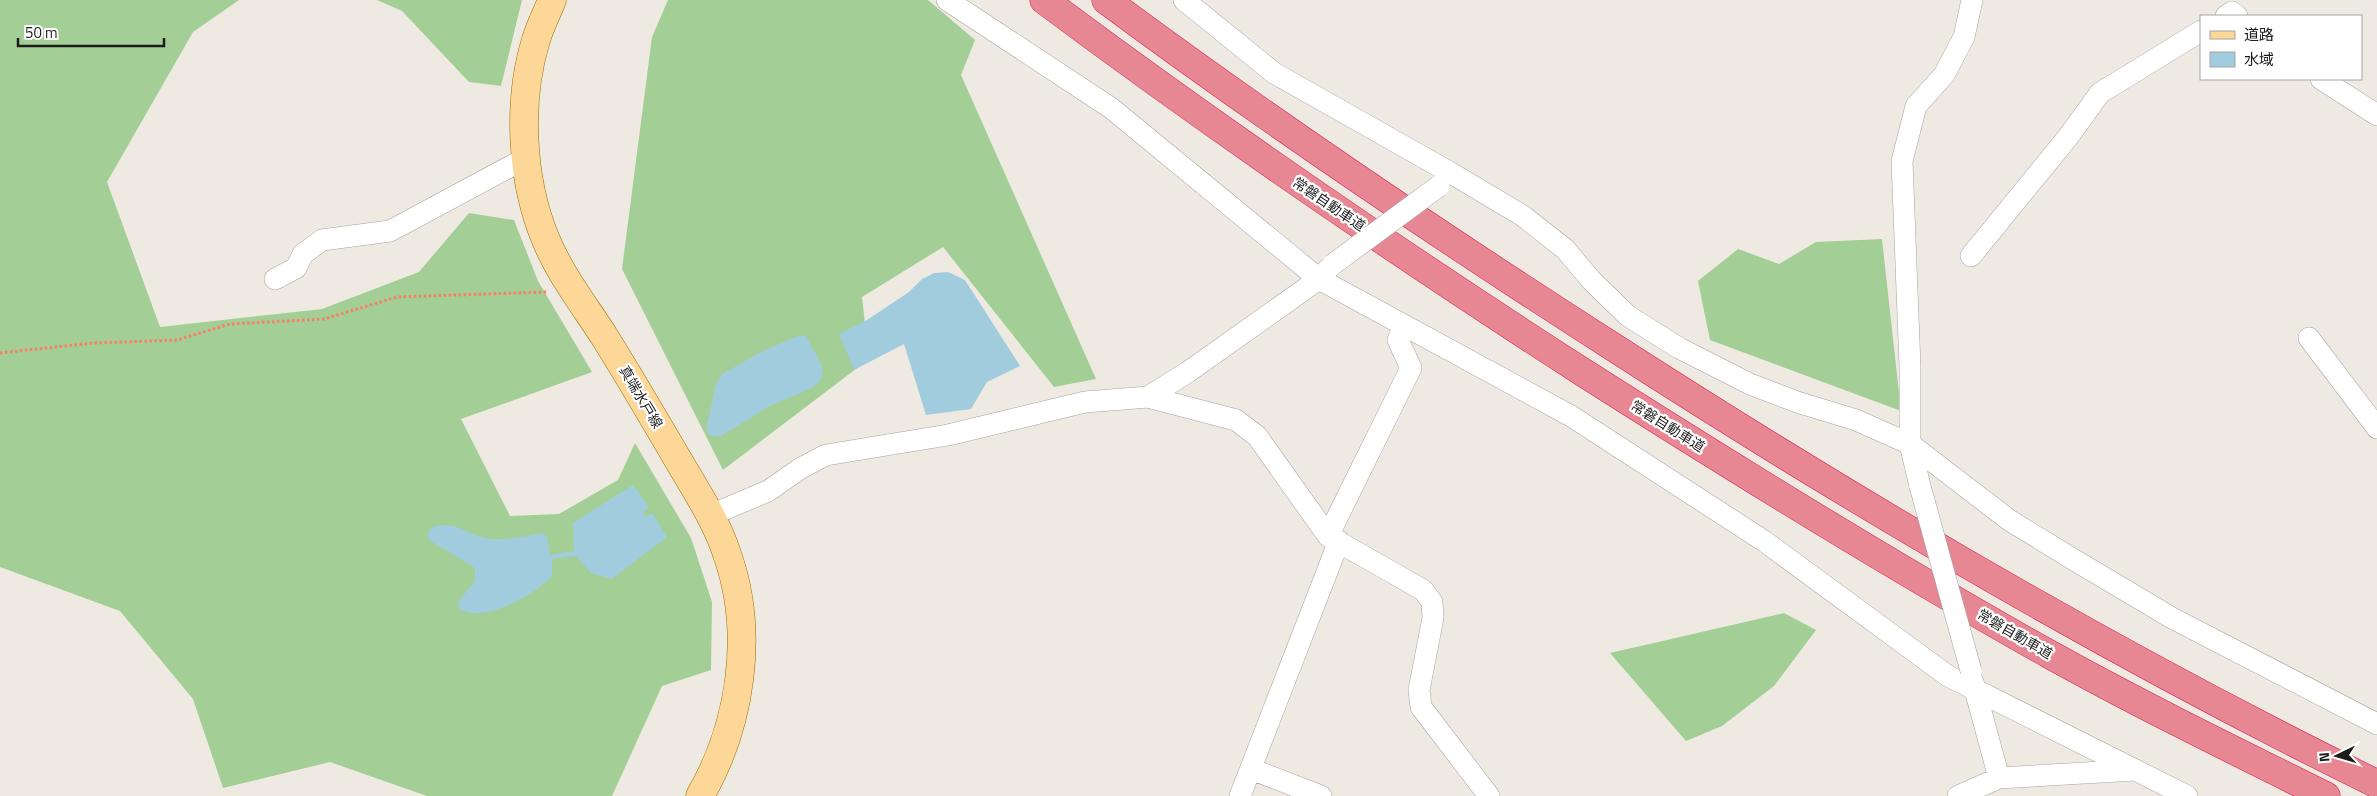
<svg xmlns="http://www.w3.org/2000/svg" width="2377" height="796" font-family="'Titillium Web','Noto Sans JP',sans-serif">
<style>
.forest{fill:#a3ce95}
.water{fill:#a1ccdd}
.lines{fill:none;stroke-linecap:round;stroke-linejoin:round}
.minor-casing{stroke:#a3a3a3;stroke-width:22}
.major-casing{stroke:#946c00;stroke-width:29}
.highway-casing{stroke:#da2156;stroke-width:29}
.path{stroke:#fc7d65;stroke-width:3;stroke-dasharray:2.5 2.5;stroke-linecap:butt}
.minor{stroke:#fff;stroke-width:21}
.major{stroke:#fdd797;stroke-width:28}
.highway{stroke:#e78793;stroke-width:28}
.minor-bridge-casing{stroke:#a3a3a3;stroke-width:22;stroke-linecap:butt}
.minor-bridge{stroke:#fff;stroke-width:21}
.labels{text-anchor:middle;stroke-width:4.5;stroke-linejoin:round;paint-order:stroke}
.street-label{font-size:14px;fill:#1c1c1c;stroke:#fff}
</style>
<rect width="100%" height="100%" fill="#eeeae2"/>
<!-- forest -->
<path class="forest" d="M0,0H239L193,32L107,182L160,327L322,309L419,272L469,213L514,220L538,281L592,372L461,419L510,516L559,514L618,480L635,443L691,538L712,602L711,670L662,686L612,796H427L330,762L223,788L193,699L120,611L0,567Z
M377,0H522L501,86L469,82L402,11Z
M668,0H928L975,40L961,75L1096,379L1054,387L943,247L862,297L869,359L723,470L622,269L652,37Z
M1882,239L1901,411L1710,340L1698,281L1738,249L1779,264L1816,242Z
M1784,613L1816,630L1774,686L1722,726L1686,741L1610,653Z"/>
<!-- water -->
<path class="water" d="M948,272L965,280L1020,366L987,382L971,409L926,415L904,344L854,370L839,334L867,320L909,292L922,279L934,273Z
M798,336H806L822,366V378L812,388L772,405L721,436H711L707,432V425L716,384L722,374L763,351Z
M633,485L649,507L643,512L646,517L652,513L667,537L612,579L591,573L576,556L552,559V576C535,595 484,624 459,609L458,602L475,581V568L429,540L428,532L431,528C456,518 469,537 491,539C508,540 526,536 543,533L547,537L550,555L574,551L573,523Z"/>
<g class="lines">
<defs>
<path id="minor" d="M947,0L1111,108L1319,279L1571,416L1764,541L1948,676L2187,796
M1184,0L1274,73L1451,173L1523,216L1565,249L1591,280L1628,316L1679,348L1750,384L1797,402L1856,420L1910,444L2009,520L2076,561L2172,618L2377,724
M2226,16L2232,12L2237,16
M2321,79L2377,115
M1971,256L2068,137L2100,93L2201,31
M275,279L296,268L303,254L322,240L390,231L526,158
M2309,338L2377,428
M1148,397L1236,420L1257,436L1328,536L1423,590L1432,602L1433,618L1419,690L1421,707L1489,796
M1920,486L1910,444V367L1902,161L1916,106L1944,75L1964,37L1972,0
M711,515L768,491L801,468L826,455L948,435L1085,402L1148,397L1188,372L1319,279L1328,269
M1328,536L1411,368L1398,340L1404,326
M1973,682L1999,778
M1251,769L1321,796
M1240,796L1339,541
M1958,796L1999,778L2136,770"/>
<path id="major" d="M552,0C547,13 540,26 536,40C517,101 521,181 546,240C560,274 584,305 604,336C629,376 653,417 677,458C695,489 716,520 727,554C755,633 741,725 700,796"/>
<path id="highway" d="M1044,0C1218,130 1398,253 1581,371C1735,469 1890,565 2049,654C2139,704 2233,750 2326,796
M1106,0C1273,124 1446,240 1621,352C1865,509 2116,656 2377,784"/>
</defs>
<!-- minor casing -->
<use href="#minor" class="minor-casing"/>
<!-- major casing -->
<use href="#major" class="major-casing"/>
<!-- highway casing -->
<use href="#highway" class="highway-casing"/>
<!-- path -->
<path class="path" d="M0,353L93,343L177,340L230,324L324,319L397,297L547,292"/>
<!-- minor -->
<use href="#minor" class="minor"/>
<!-- major -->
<use href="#major" class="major"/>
<!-- highway -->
<use href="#highway" class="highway"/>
<defs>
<path id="minor-bridge" d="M1332,265L1439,186
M1920,486L1971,671"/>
</defs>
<!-- minor-bridge casing -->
<use href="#minor-bridge" class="minor-bridge-casing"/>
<!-- minor-bridge -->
<use href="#minor-bridge" class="minor-bridge"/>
</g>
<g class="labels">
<!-- street labels -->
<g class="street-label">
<text transform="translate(1329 204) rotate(34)" y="5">常磐自動車道</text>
<text transform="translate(641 397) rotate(59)" y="5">真端水戸線</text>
<text transform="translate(1668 426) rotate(32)" y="5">常磐自動車道</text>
<text transform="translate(2015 634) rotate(30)" y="5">常磐自動車道</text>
</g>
</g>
<!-- legend -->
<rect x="2200" y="15" width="162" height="65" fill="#ffffff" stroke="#a4a4a4"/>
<rect x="2210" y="31" width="25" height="8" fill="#fdd797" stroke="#a4a4a4"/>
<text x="2244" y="40" font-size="15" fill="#1c1c1c">道路</text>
<rect x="2210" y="52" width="25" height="15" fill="#a1ccdd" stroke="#a4a4a4"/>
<text x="2244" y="65" font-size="15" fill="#1c1c1c">水域</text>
<!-- north arrow -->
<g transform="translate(2337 756) rotate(265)" stroke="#ffffff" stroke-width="4" paint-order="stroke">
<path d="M0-4L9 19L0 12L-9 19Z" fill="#1c1c1c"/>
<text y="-8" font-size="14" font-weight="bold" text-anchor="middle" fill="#1c1c1c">N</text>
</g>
<!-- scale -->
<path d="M18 38v8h146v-8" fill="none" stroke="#1c1c1c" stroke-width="2.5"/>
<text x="25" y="38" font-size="15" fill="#1c1c1c" stroke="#ffffff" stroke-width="4" paint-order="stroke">50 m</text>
</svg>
